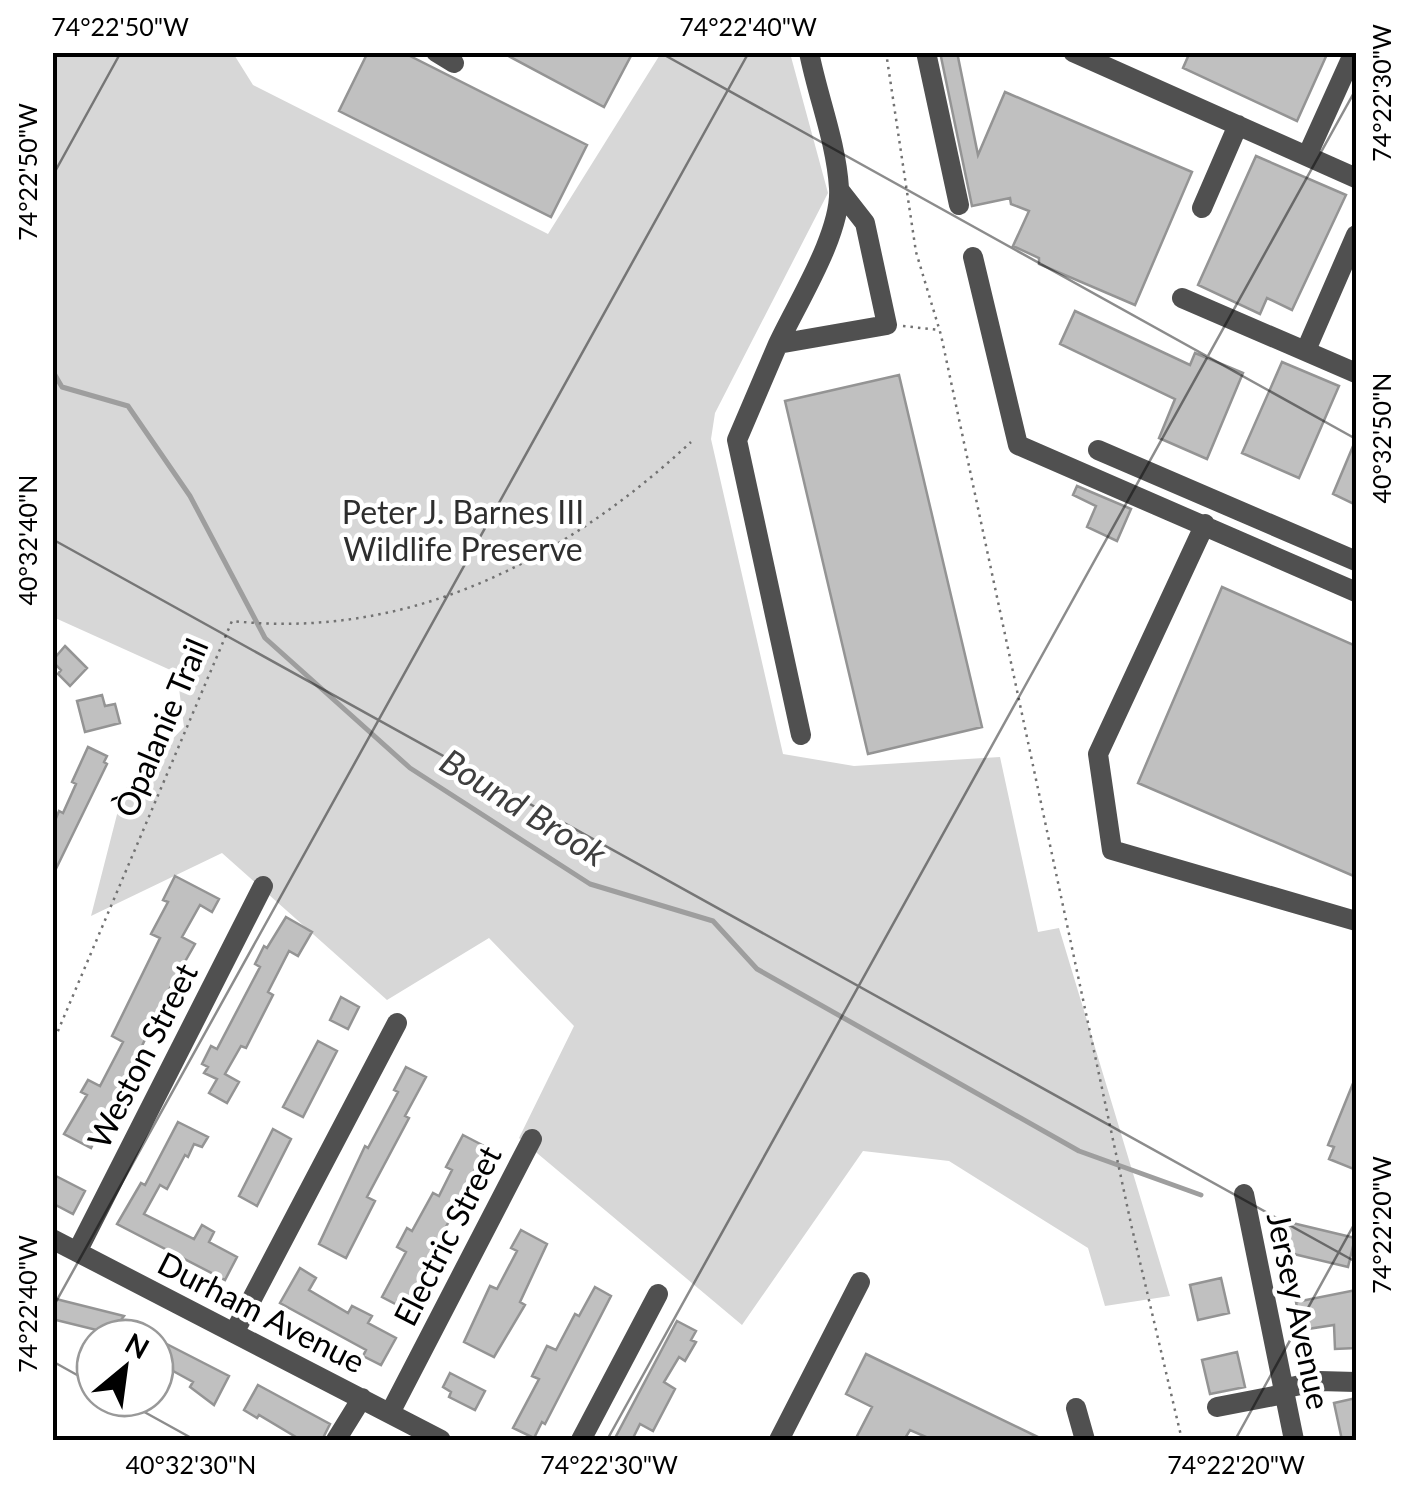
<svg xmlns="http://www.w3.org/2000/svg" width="1409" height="1493" font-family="Lato,sans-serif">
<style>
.green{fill:#d7d7d7}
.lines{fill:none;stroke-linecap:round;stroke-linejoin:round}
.stream{stroke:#9e9e9e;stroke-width:5}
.building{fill:#c0c0c0;stroke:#949494;stroke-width:2.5}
.path{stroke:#727272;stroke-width:2.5;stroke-dasharray:2.5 5;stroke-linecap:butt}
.minor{stroke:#505050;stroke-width:20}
.ticks{fill:none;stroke:#000;stroke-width:2.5;stroke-opacity:0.45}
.labels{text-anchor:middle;stroke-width:9;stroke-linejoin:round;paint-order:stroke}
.park-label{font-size:32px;fill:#2e2e2e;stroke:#fff}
.street-label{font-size:32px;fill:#000;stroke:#fff}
.water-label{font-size:35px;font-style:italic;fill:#3f3f3f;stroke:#fff}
.neatline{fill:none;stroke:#000;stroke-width:4}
.ticks-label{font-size:25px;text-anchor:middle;fill:#000}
</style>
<rect width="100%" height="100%" fill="#fff"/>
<!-- green -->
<path class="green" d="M52,53H233L253,85L548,234L661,53H790L828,193L715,413L711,439L783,754L854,766L1000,757L1038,932L1059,928L1170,1296L1105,1306L1088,1248L949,1161L863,1151L742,1325L519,1138L574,1026L489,938L387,1000L222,853L91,916L123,791L184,727L177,673L53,617Z"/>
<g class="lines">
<!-- stream -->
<path class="stream" d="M52,370L62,387L128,406L190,496L265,638L410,768L590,884L713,921L757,969L1079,1151L1201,1195"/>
</g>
<!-- building -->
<path class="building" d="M368,52H402L587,145L551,217L339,111Z
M501,52H633L604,107Z
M940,52H957L978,155L1005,92L1192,172L1135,305L1039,264V258L1013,246L1029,211L1011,204L1010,198L972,206Z
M1190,52H1328L1297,121L1183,68Z
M1256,156L1346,195L1292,310L1267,298L1260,314L1198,285Z
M1075,311L1190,365L1195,353L1243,373L1207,459L1159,438L1175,399L1060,344Z
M1282,362L1339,386L1299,478L1242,453Z
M899,375L982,727L868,754L785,401Z
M1356,439V505L1333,494Z
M1077,486L1131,509L1117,541L1087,527L1096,506L1073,495Z
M1222,587L1356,646V877L1138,783Z
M65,646L87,668L70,686L58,674L61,670L52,661Z
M102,695L105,706L115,704L120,723L85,732L77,701Z
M88,747L107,756L104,762L107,764L52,877V828L59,811L63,813L76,784L72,782Z
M175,876L219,899L212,912L200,905L182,937L195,944L146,1030L149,1031L134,1063L91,1148L64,1134L87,1095L81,1092L88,1080L100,1086L123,1042L112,1036L160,938L151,934L168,902L163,900Z
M286,917L312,932L298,956L289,951L268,992L273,995L246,1048L241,1046L225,1074L239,1082L227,1103L209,1093L217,1079L204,1073L208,1067L202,1064L211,1046L217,1049L260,967L255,964L264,946L267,948Z
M341,997L359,1007L348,1029L330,1020Z
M318,1041L337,1051L303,1117L283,1107Z
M406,1067L426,1077L405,1116L409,1118L367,1197L375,1201L346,1258L319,1244L365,1146L368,1148L398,1092L394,1090Z
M1356,1076V1170L1329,1159L1334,1147L1328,1145Z
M178,1122L208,1137L202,1147L194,1144L188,1157L185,1155L167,1189L160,1185L144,1214L194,1239L202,1225L214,1232L209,1242L237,1257L225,1280L117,1224L141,1183L145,1185Z
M273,1129L291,1139L257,1206L239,1196Z
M463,1135L486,1147L405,1309L382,1297L406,1252L397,1247L407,1228L412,1231L433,1193L439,1196L452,1170L446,1167Z
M52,1174L85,1191L73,1214L52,1203Z
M1284,1221L1355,1238L1348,1267L1277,1250Z
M521,1230L547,1244L520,1302L525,1305L494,1357L464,1342L490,1286L497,1289L517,1251L511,1248Z
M300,1268L316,1278L309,1290L348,1313L352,1306L372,1316L368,1323L396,1338L381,1365L363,1356L366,1350L280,1303Z
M1221,1278L1229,1313L1198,1320L1190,1285Z
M595,1287L611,1296L545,1424L542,1422L534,1438L513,1428L539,1379L532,1376L547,1346L556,1350L575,1314L579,1316Z
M1356,1290V1348L1335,1349L1334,1325L1301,1330L1296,1302Z
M52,1298L124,1316L121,1320L155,1338H106L109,1333L52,1319Z
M677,1321L696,1331L691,1340L696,1342L685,1361L679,1357L664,1382L675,1389L653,1431L640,1424L632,1440H614Z
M155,1338L229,1376L214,1405L190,1387L193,1382L155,1361Z
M1237,1352L1245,1387L1210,1394L1202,1360Z
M866,1354L1044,1440H933L910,1430L904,1440H855L872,1407L846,1394Z
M450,1373L485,1391L475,1410L449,1397L451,1392L443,1387Z
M258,1385L330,1424L322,1440H301L259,1415L257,1418L244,1410Z
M1356,1398V1440H1342L1334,1403Z"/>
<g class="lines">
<!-- path -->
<path class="path" d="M886,52L916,252L941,335L1131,1224L1182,1440
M903,326L939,330
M52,1045L232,621C410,640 564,560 691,442"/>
<!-- minor -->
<path class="minor" d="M436,52L454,63
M926,52L959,205
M1073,52L1356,178
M1307,156L1354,52
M1202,208L1238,125
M973,257L1018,445L1356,592
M1182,298L1356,373
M778,344C797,303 842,233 839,188C836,141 818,98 809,52
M1306,350L1356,235
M1098,450L1356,561
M1205,524L1098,754L1112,850L1356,921
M801,735L737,440L778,344L887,325L865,223L840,191
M1244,1194L1294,1440
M52,1239L441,1440
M77,1252L263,886
M234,1333L397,1023
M1282,1389L1319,1381L1356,1382
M1217,1407L1284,1394
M1076,1408L1085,1440
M390,1413L532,1139
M336,1440L362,1398
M581,1440L658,1294
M779,1440L860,1282"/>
</g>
<!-- ticks -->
<path class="ticks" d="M659,52L1356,439M52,177L121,52M52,539L1356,1262M52,1309L749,52M52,1361L95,1385M119,1398L195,1440M607,1440L1356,89M1235,1440L1356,1221"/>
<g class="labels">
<!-- park labels -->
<g class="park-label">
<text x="463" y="524">Peter J. Barnes III<tspan x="463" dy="37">Wildlife Preserve</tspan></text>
</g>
<!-- street labels -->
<g class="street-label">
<text transform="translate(162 728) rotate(-67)" y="11">Òpalanie Trail</text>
<text transform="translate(143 1056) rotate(-63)" y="11">Weston Street</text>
<text transform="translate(448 1236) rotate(-63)" y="11">Electric Street</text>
<text transform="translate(1298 1311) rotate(78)" y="11">Jersey Avenue</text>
<text transform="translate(261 1313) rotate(27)" y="11">Durham Avenue</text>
</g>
<!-- water labels -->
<g class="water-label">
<text transform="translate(523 808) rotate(32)" y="12">Bound Brook</text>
</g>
</g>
<!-- border -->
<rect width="1409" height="1493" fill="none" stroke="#ffffff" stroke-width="110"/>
<!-- north arrow -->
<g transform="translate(125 1368) rotate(29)"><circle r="48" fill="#ffffff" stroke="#999999" stroke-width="2.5"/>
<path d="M0-8L18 38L0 25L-18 38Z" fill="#000000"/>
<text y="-15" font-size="28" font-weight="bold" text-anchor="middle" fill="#000000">N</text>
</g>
<rect x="55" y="55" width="1299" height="1383" class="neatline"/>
<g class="ticks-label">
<text x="120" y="36">74°22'50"W</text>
<text x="748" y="36">74°22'40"W</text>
<text transform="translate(1382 93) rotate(-90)" y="9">74°22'30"W</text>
<text transform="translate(28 172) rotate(-90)" y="9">74°22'50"W</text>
<text transform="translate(1382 438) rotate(-90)" y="9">40°32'50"N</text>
<text transform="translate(28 540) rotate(-90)" y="9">40°32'40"N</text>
<text transform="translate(1382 1225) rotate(-90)" y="9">74°22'20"W</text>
<text transform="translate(28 1304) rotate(-90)" y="9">74°22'40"W</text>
<text x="191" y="1474">40°32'30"N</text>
<text x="609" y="1474">74°22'30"W</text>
<text x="1236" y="1474">74°22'20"W</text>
</g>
</svg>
